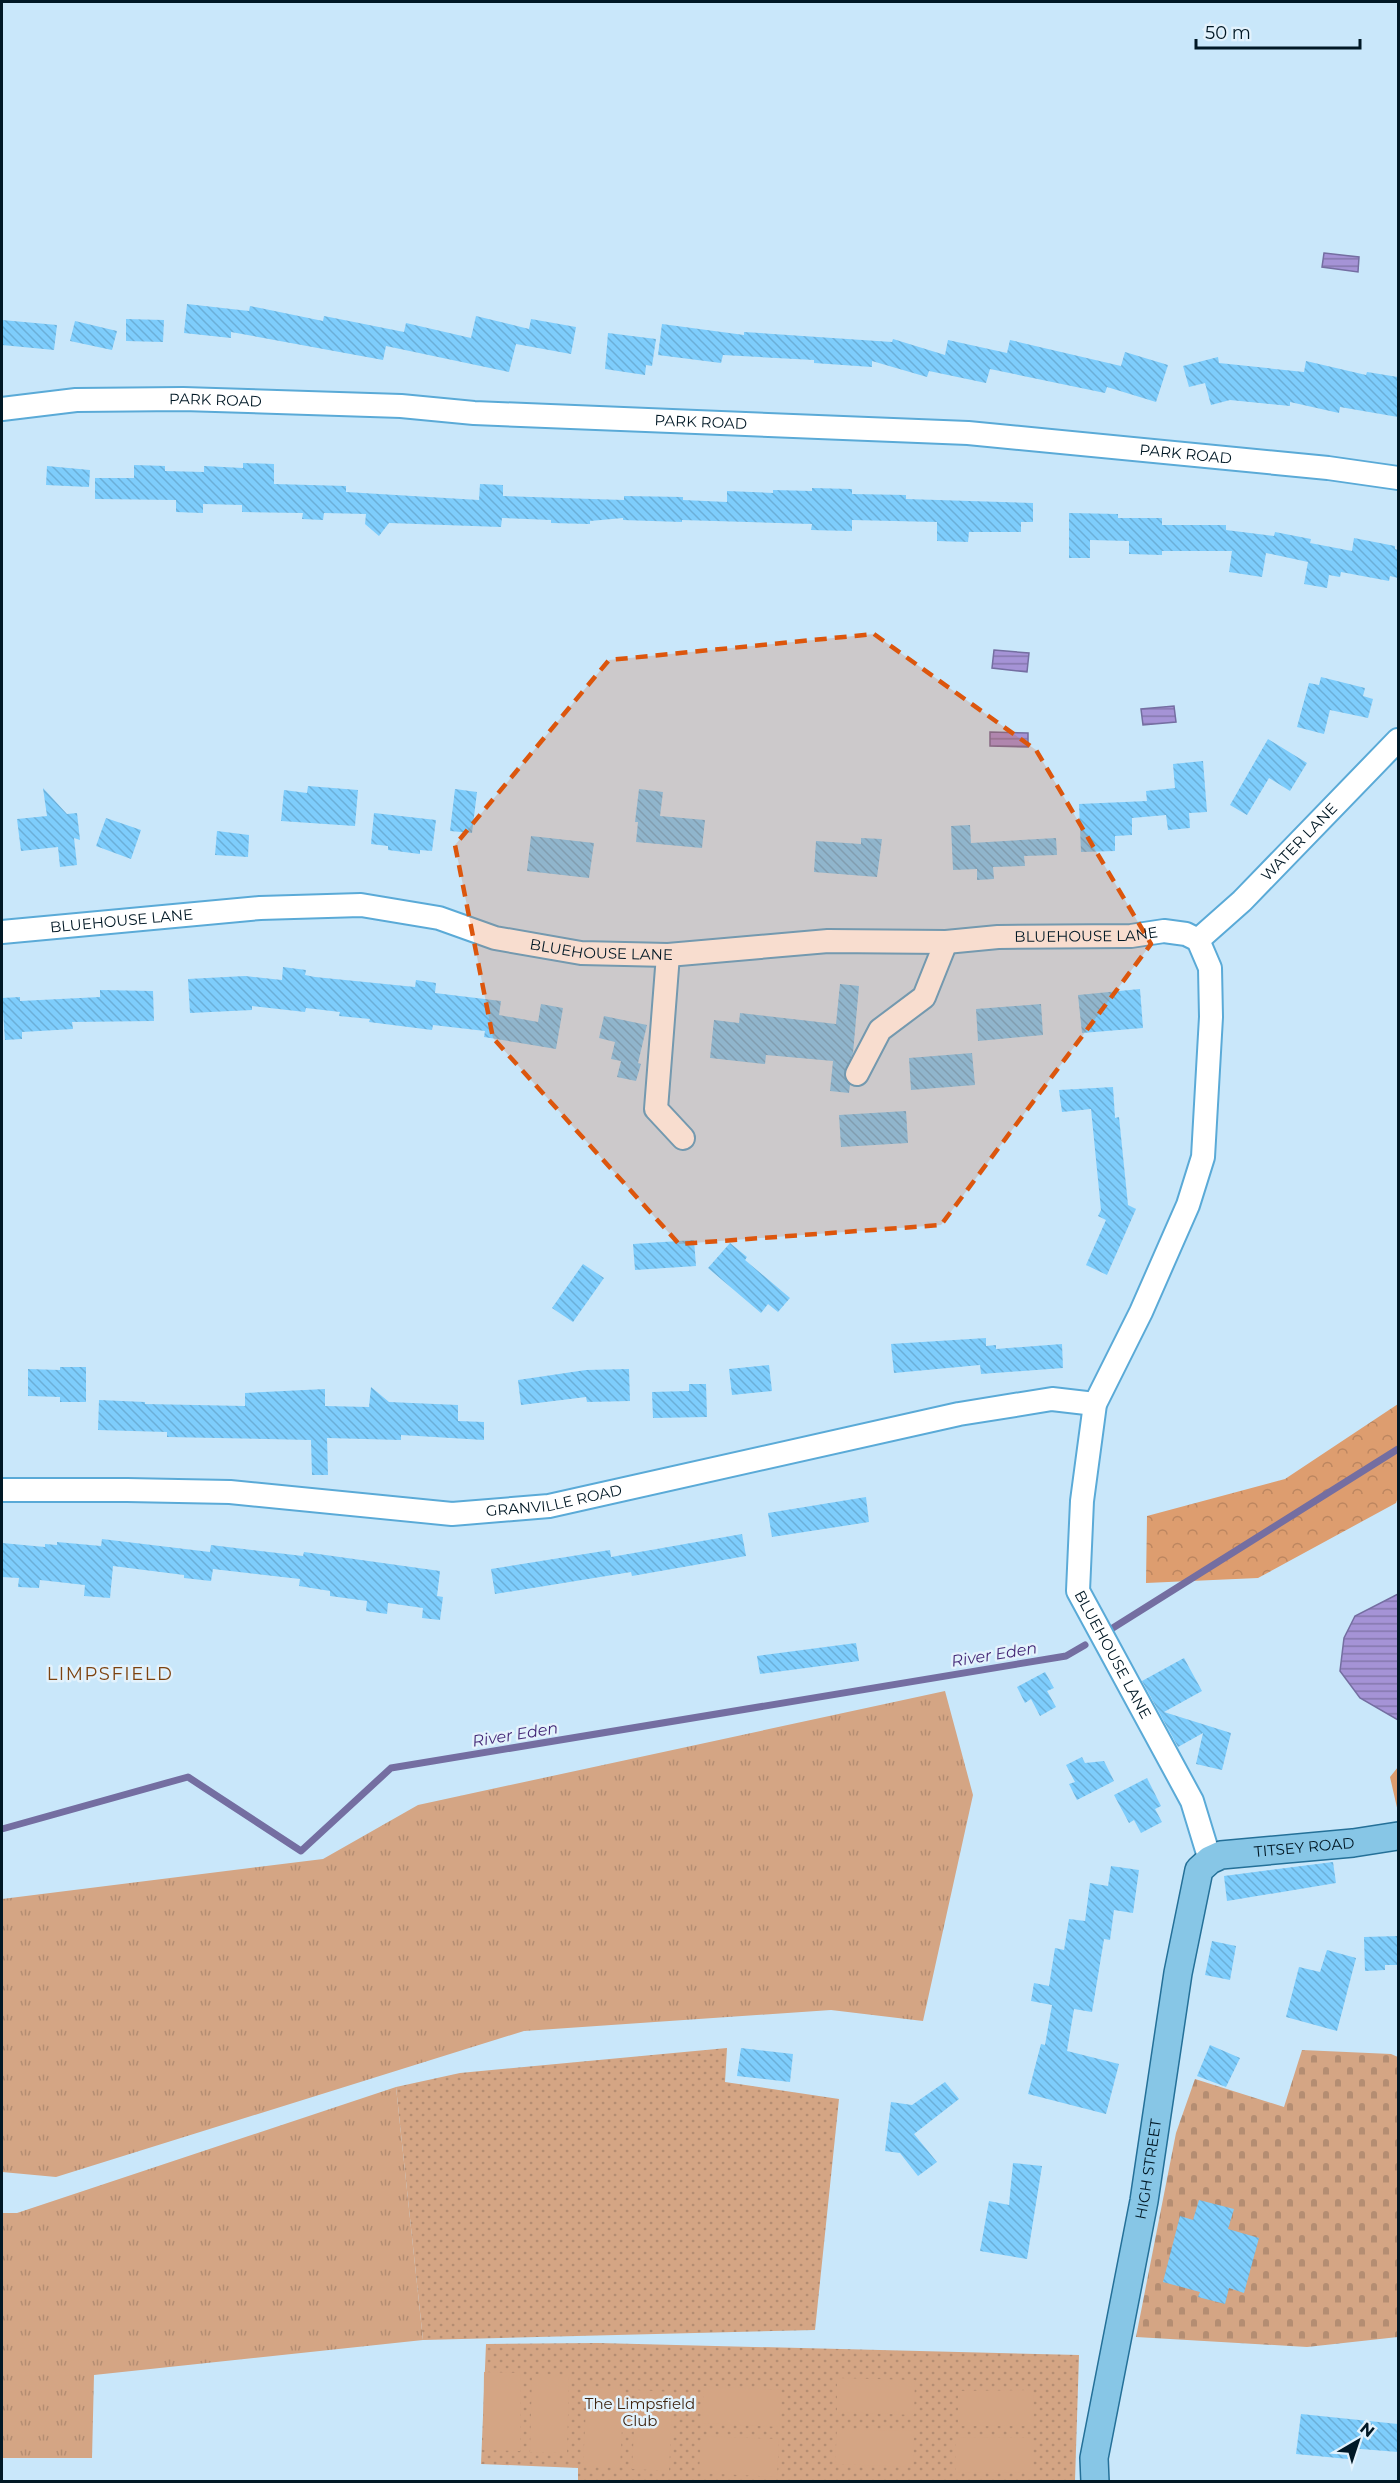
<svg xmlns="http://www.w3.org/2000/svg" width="1400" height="2483" font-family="Montserrat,sans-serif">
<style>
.grass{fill:url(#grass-tufts)}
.forest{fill:url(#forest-crowns)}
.cemetery{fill:url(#cemetery-stones)}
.park{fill:url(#park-dots)}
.pitch{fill:#d4a584}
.water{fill:url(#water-rules);stroke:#746ea1;stroke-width:1.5}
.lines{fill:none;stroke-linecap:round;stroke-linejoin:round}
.stream{stroke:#746ea1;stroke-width:7}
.building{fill:url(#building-back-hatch)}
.minor-casing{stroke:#5aaad7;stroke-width:26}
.major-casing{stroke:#247098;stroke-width:30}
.minor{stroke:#fff;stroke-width:22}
.major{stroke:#87c6e6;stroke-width:27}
.marked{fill:#dc560d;fill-opacity:0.2;stroke:#dc560d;stroke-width:4.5;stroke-dasharray:12 8;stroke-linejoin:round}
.labels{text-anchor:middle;stroke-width:5;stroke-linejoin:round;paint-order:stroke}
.street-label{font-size:15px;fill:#011825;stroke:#e3f2fc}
.park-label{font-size:15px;fill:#3f2511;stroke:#e3f2fc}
.water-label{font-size:16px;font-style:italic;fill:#442877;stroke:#e3f2fc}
.quarter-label{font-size:18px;letter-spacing:1.5px;fill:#7c420f;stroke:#e3f2fc}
</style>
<defs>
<pattern id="grass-tufts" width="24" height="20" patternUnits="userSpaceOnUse" patternTransform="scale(1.5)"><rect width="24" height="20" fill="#d4a584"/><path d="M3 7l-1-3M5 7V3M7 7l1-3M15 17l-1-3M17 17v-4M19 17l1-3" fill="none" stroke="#b48d72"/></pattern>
<pattern id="forest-crowns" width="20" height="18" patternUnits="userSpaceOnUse" patternTransform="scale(1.5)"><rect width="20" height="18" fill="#dd9d6f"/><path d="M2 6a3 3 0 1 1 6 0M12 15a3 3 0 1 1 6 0" fill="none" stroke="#bc8660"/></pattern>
<pattern id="cemetery-stones" width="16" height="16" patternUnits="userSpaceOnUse" patternTransform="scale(1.5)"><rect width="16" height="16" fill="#d4a584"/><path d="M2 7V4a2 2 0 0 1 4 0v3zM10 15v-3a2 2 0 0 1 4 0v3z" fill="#b48d72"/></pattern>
<pattern id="park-dots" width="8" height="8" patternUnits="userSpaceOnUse" patternTransform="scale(1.5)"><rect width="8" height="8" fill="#d4a584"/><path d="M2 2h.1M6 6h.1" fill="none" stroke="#b48d72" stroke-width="1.8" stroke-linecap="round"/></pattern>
<pattern id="water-rules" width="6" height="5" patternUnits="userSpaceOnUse" patternTransform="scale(1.5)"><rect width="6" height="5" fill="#a593d6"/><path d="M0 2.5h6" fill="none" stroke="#8477ad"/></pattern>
<pattern id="building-back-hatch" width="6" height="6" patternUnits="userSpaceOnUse" patternTransform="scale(1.5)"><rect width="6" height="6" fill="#7ecdfc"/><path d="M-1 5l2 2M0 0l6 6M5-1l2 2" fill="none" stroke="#6bafd8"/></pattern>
</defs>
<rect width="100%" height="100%" fill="#c9e7fa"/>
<!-- grass -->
<path class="grass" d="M945,1691L973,1795L923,2021L831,2010L524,2031L56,2177L2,2172V1899L323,1859L418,1805Z
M396,2087L423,2340L94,2375L92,2458H2V2213H17Z"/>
<!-- forest -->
<path class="forest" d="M1398,1404V1497L1396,1503L1258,1578L1146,1583L1147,1516L1285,1479Z
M1398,1767V1812L1390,1777Z"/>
<!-- cemetery -->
<path class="cemetery" d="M1302,2050L1391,2054L1398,2057V2337L1307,2347L1136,2337L1176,2133L1195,2079L1284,2107Z"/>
<!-- park -->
<path class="park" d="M727,2048L725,2082L839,2099L815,2330L423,2340L396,2087L460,2073Z
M598,2343L1079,2355L1075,2481L578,2482V2468L481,2464L486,2344Z"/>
<!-- pitch -->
<path class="pitch" d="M484,2372L521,2373L520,2451L483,2450Z
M532,2374L569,2375L567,2453L530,2452Z
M837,2378L915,2380L914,2415L837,2412Z
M704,2386L781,2390L779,2427L702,2423Z
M587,2387L624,2389L620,2468L583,2466Z
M636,2390L673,2392L669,2471L632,2469Z
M1033,2390L1034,2426H958V2391Z
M837,2429L914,2431L913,2467L835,2464Z
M701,2436L779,2439L777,2477L699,2473Z
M956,2437L1032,2438V2473L956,2472Z"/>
<!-- water -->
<path class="water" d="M1324,253L1359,257L1358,272L1322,267Z
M994,650L1029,653L1027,672L992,668Z
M1174,706L1176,722L1143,725L1141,709Z
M990,732L1028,733V747L990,746Z
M1398,1594V1720L1360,1698L1340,1671L1344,1638L1355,1616Z"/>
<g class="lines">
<!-- stream -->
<path class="stream" d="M1108,1631L1398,1449
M2,1829L188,1777L301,1851L391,1768L1066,1656L1085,1645"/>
</g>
<!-- building -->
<path class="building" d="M187,304L249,311L250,306L323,321L324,316L404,332L406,323L471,338L476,316L529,329L531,319L576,327L571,354L516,344L509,372L386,346L383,360L231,332V338L184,333Z
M126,319L164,320L163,342L126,341Z
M2,320L57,325L54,350L2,345Z
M75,321L117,331L112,350L70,341Z
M662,324L744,335V332L892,342L893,339L945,355L948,340L1007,353L1010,340L1121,366L1125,352L1168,365L1156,402L1107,387L1105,393L990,369L986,383L929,371L927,377L872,361V367L814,363V360L723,355L721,363L658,355Z
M608,333L656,339L652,366L646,365L645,375L605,369Z
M1218,357L1219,363L1304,372L1306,361L1366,375L1367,372L1398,377V417L1340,407L1339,413L1290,402V406L1230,400L1211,405L1205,383L1189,387L1183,366Z
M243,463L274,464V484L346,486V492L479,500L480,484L503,485V496L624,500V496L683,497V500L727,502V491L773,493V490L812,491V488L852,489V494L906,495V499L1033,503V522H1021V532H969L968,542L937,541V522L852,520V531L811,530L812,524L682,520V522L623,520V518L590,521V524L551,523V520L502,518L501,527L389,523L379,536L365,524L366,514L324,513L323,520L302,519L303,513L242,512V505L203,504V513L176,512V500L95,499V478H134V465L165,466V471L204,472V466L243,468Z
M47,466L90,470L89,487L46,485Z
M1069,513L1118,514V518H1162V525H1226V530L1274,536L1275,532L1311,539L1310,543L1352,551L1354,538L1395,546V549L1398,550V578L1390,576L1389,581L1341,572L1340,577L1329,575L1327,588L1304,584L1308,562L1266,553L1262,577L1229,572L1232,551H1162V555L1129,554V541L1090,540V558H1069Z
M1321,677L1365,688L1363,696L1373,699L1368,718L1330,710L1324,734L1297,727L1309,683L1319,685Z
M1268,739L1307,763L1290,791L1269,778L1247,815L1230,805Z
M1203,761L1207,812L1189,813L1190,828L1168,830L1166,815L1132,818V835L1115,836V851L1081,852L1079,804L1147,801L1146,791L1175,788L1173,764Z
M308,786L358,790L355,826L281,821L284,790L307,793Z
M43,788L67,814L77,813L80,840L74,838L77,865L60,867L58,847L21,851L17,819L47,816Z
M455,789L477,792L472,833L450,831Z
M639,789L663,792L660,816L705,820L702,848L636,842L638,822H635Z
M374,813L436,820L432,851L420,850V854L388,850V846L371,844Z
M106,818L141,830L131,859L96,846Z
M970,825L971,843L1056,838L1057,855L1024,856L1025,866L993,867L994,879L977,880V869L953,870L951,826Z
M217,831L249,835L248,857L215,855Z
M531,836L594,843L589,878L527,871Z
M861,838L882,839L877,877L814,872L816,841L861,844Z
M283,967L306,970L305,975L315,977L415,987L416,980L436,983L435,993L501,1001L499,1015L538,1022L541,1004L563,1008L556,1049L484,1037L485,1031L433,1025L432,1030L369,1022L370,1019L339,1016L340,1012L306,1008L305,1012L252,1006V1010L190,1013L188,979L245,976L282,980Z
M840,984L859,986L853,1053L844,1074L850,1085L849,1093L830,1091L833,1061L766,1055L765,1064L710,1058L714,1020L739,1023L740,1013L836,1024Z
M1140,989L1143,1028L1082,1033L1078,995Z
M100,990L153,991L154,1021L72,1022L73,1029L22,1032V1039L5,1040L2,998L20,997V1001L100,997Z
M1041,1004L1043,1035L978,1041L976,1009Z
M604,1016L647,1025L638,1063L641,1064L636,1081L617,1077L621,1061L611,1059L615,1042L599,1038Z
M972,1053L975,1085L911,1090L909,1058Z
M1113,1087L1115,1118L1119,1117L1128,1205L1136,1209L1107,1275L1086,1265L1106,1220L1098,1216L1101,1210L1091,1109L1062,1112L1059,1090Z
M906,1111L908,1143L841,1147L839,1115Z
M694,1240L696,1266L635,1270L633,1244Z
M730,1243L747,1257L745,1260L790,1298L778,1312L768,1304L761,1313L708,1268Z
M583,1264L604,1278L573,1322L552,1308Z
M986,1338V1346L996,1345V1349L1062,1344L1063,1368L981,1374L980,1365L894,1373L891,1344Z
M769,1365L772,1391L732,1395L729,1369Z
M60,1367H86V1402H60V1397L28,1396V1369L60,1370Z
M629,1369L630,1401L587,1402L586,1397L521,1405L518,1380L586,1370Z
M689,1384H706L707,1417L653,1418L652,1392L689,1391Z
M371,1387L389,1402L458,1405V1421L484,1422V1440L401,1435V1440L327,1438L328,1475H312L311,1440L167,1437V1432L98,1430L99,1400L145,1402V1404L245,1406V1393L325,1389V1406L369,1407Z
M866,1497L869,1522L772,1537L768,1513Z
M742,1534L746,1556L632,1576L631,1572L495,1594L491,1569L610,1550L611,1557Z
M102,1539L210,1552L211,1545L303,1556L304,1552L440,1571L437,1596L443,1597L440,1620L422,1618L423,1608L388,1603L387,1614L366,1611L367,1601L330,1596V1591L299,1586L300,1579L213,1569L211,1581L184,1578V1575L113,1566L110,1598L84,1596L85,1585L40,1580L39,1588L18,1587L19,1578L2,1577V1543L45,1547V1544L57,1545V1542L101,1546Z
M856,1643L859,1661L760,1674L757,1656Z
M1184,1658L1202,1691L1164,1712L1231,1733L1222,1770L1196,1764L1203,1733L1178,1747L1142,1681Z
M1045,1672L1054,1688L1047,1691L1056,1707L1040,1716L1031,1699L1025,1703L1017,1687Z
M1082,1757L1085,1763L1104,1761L1114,1781L1077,1800L1069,1784L1075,1782L1066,1765Z
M1147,1778L1161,1806L1155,1809L1162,1822L1141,1833L1134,1820L1129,1823L1114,1795Z
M1333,1862L1336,1883L1227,1901L1224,1876Z
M1111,1866L1139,1870L1133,1913L1114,1910L1110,1940L1104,1939L1092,2012L1074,2009L1067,2051L1119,2064L1106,2114L1028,2094L1041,2044L1045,2045L1052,2005L1031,2001L1034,1983L1049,1986L1055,1948L1064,1950L1069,1919L1085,1921L1090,1883L1108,1886Z
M1398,1936V1965H1385V1970L1365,1971L1364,1937Z
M1212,1941L1236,1946L1230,1980L1205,1975Z
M1327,1950L1356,1958L1337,2031L1286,2017L1299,1967L1320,1972Z
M1210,2045L1240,2058L1226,2087L1197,2076Z
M741,2048L793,2054L790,2082L737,2076Z
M945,2082L959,2099L914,2134L937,2162L918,2176L900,2153L885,2151L891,2102L912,2105Z
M1013,2163L1042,2166L1027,2259L980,2251L989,2201L1009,2205Z
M1199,2200L1234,2209L1228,2229L1259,2238L1244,2293L1229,2288L1225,2304L1198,2297L1200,2292L1163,2282L1180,2216L1193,2220Z
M1301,2414L1398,2424V2452L1349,2448L1348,2459L1296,2454Z"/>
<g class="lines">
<defs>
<g id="minor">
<path id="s1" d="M2,409L76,400L183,399L401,406L474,413L968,433L1328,468L1398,478"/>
<path id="s2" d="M2,932L260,908L361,905L439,918L495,938L581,953L668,955L828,941L946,942L998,937L1131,936L1164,931L1186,934L1198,940L1210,968L1211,1017L1203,1157L1188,1205L1141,1312L1095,1404L1082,1501L1078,1591L1192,1801L1210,1860"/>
<path id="s3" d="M1198,940L1242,901L1398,740"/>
<path d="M668,955L656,1109L683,1138"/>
<path d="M857,1074L880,1030L924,997L946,942"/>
<path id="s4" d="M2,1490H127L230,1492L452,1514L549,1506L959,1414L1052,1399L1095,1404"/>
</g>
<g id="major">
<path id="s5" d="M1095,2482L1094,2458L1144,2201L1178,1973L1199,1870L1210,1860L1221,1855L1353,1843L1398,1836"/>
</g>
</defs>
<!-- minor casing -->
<use href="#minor" class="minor-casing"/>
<!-- major casing -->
<use href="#major" class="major-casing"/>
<!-- minor -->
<use href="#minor" class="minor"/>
<!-- major -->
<use href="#major" class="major"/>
</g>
<!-- marked area -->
<path class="marked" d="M874,634L1036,750L1151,944L941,1225L679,1244L493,1038L455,845L609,660Z"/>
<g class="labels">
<!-- street labels -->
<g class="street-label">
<text dy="5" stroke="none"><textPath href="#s1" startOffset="214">PARK ROAD</textPath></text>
<text dy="5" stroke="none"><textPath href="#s1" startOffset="700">PARK ROAD</textPath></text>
<text dy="5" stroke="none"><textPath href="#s1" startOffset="1186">PARK ROAD</textPath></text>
<text dy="5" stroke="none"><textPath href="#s3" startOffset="141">WATER LANE</textPath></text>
<text dy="5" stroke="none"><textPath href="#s2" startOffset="120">BLUEHOUSE LANE</textPath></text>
<text dy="5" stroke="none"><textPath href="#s2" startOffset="1092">BLUEHOUSE LANE</textPath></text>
<text dy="5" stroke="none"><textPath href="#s2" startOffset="606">BLUEHOUSE LANE</textPath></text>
<text dy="5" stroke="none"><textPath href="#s4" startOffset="554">GRANVILLE ROAD</textPath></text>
<text dy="5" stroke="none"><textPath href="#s2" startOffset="1956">BLUEHOUSE LANE</textPath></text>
<text dy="5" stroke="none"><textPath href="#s5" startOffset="732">TITSEY ROAD</textPath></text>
<text dy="5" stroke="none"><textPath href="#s5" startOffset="318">HIGH STREET</textPath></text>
</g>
<!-- park labels -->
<g class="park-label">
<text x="640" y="2409">The Limpsfield<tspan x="640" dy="17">Club</tspan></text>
</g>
<!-- water labels -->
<g class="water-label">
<text transform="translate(994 1654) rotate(-9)" y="6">River Eden</text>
<text transform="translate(515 1734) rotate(-9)" y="6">River Eden</text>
</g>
<!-- quarter labels -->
<g class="quarter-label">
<text x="110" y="1680">LIMPSFIELD</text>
</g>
</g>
<!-- border -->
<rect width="1400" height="2483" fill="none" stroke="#011825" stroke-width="6"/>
<!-- north arrow -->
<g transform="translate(1358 2441) rotate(39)" stroke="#e3f2fc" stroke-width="4.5" paint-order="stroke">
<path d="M0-4.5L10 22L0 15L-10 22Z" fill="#011825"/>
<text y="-9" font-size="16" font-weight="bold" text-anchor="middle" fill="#011825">N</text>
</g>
<!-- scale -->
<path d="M1196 39v9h164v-9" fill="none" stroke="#011825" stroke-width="3"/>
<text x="1205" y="39" font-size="18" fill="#011825" stroke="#e3f2fc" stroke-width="4.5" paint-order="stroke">50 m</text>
</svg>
